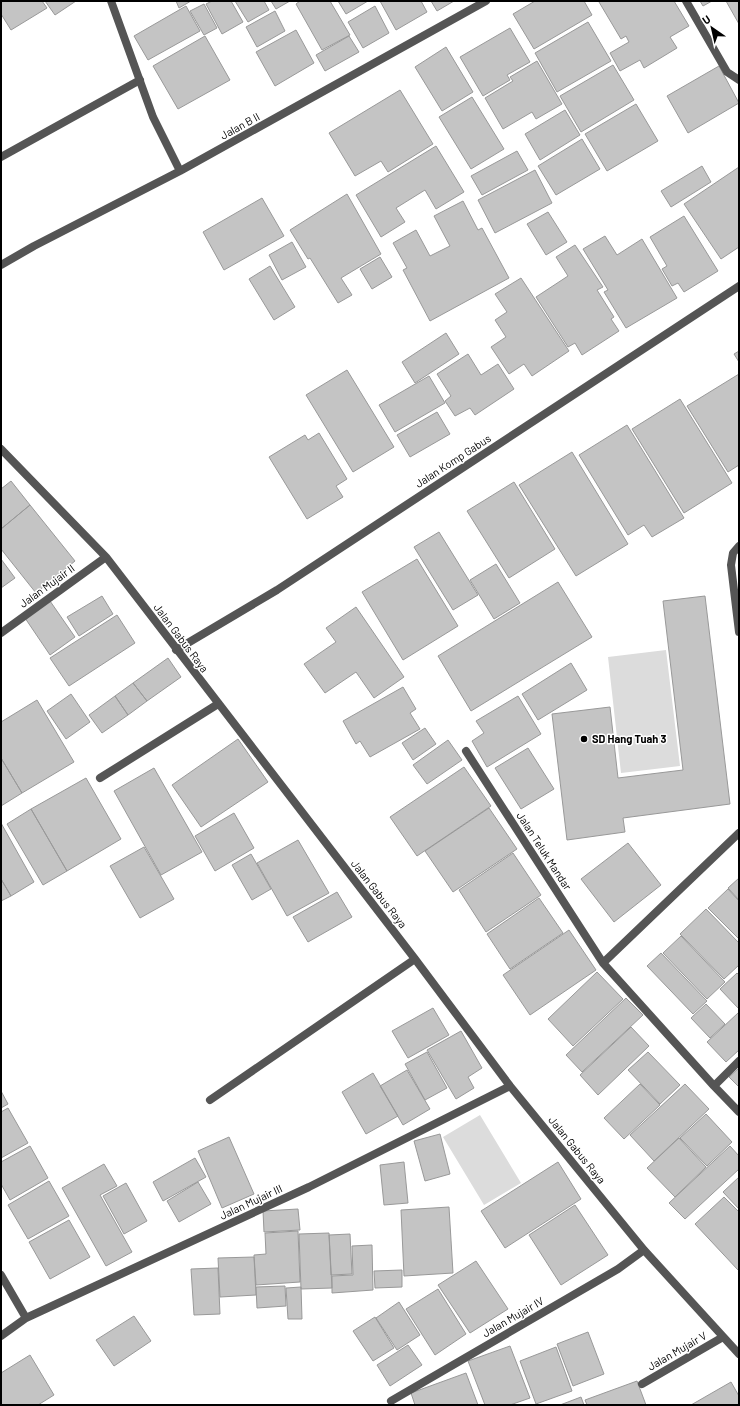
<svg xmlns="http://www.w3.org/2000/svg" width="740" height="1406" font-family="Barlow,sans-serif">
<style>
.green{fill:#dcdcdc}
.building{fill:#c4c4c4;stroke:#999}
.lines{fill:none;stroke-linecap:round;stroke-linejoin:round}
.lane{stroke:#555;stroke-width:8}
.street{stroke:#555;stroke-width:8}
.poi-dot{fill:#000;stroke:#fff;stroke-width:1.5}
.labels{text-anchor:middle;stroke-width:3;stroke-linejoin:round;paint-order:stroke}
.street-label{font-size:11px;fill:#000;stroke:#fff}
.poi-label{font-size:11px;font-weight:bold;fill:#000;stroke:#fff;text-anchor:start}
</style>
<rect width="100%" height="100%" fill="#fff"/>
<!-- green -->
<path class="green" d="M666,650L680,766L621,773L608,657Z
M480,1115L521,1183L484,1205L443,1137Z"/>
<!-- building -->
<path class="building" d="M2,1H42L47,8L11,30L1,14V2Z
M45,1H76L55,15Z
M176,1H191L179,8Z
M212,1H231L243,22L222,34L206,4Z
M235,1H264L269,10L248,22Z
M271,1H290L276,9Z
M300,1H330L350,35L322,50L296,4Z
M338,1H368L346,14Z
M380,1H421L427,12L396,30Z
M431,1H454L437,11Z
M535,1H584L592,15L534,49L513,14Z
M601,1H674L689,26L670,37L677,48L644,68L640,60L620,71L610,53L629,42L626,36L621,39L599,2Z
M700,1H712L703,6Z
M726,1H739V24Z
M204,4L217,28L204,35L190,11Z
M186,6L200,31L148,60L134,36Z
M375,6L389,33L363,48L348,22Z
M275,11L285,31L257,47L246,27Z
M588,22L611,61L557,92L535,53Z
M510,28L530,62L507,75L510,80L483,96L460,57Z
M296,30L314,63L275,86L256,52Z
M205,36L230,80L178,109L153,66Z
M349,36L359,52L325,71L316,55Z
M446,47L473,92L442,111L415,67Z
M537,61L562,104L536,119L532,112L503,129L485,98L513,81L510,77Z
M613,65L634,100L581,132L560,96Z
M719,66L739,103L688,133L667,96Z
M400,90L433,144L388,172L381,161L355,176L329,133Z
M472,97L504,149L471,169L439,117Z
M636,104L658,141L607,171L585,134Z
M565,110L580,135L540,160L525,134Z
M582,139L600,169L556,195L538,166Z
M436,146L464,192L436,209L425,190L396,208L405,222L381,237L356,195Z
M517,151L528,170L482,195L471,176Z
M702,166L711,182L671,207L661,191Z
M739,167V247L721,259L684,204Z
M535,170L552,203L495,233L478,200Z
M347,194L381,254L341,278L352,295L338,303L310,258L308,259L290,230Z
M262,198L284,236L224,270L203,232Z
M463,201L478,230L482,228L509,278L430,321L403,270L407,268L393,243L416,230L430,256L450,246L434,216Z
M548,212L567,242L546,255L527,224Z
M684,216L718,271L684,292L678,283L672,286L662,269L667,266L650,237Z
M605,236L617,255L642,239L677,298L626,328L604,292L608,290L583,249Z
M292,242L306,267L282,280L269,255Z
M575,245L603,287L597,290L614,317L611,319L619,331L582,355L575,343L568,347L536,297L568,276L556,257Z
M380,257L392,277L372,289L360,269Z
M270,266L295,307L274,320L249,279Z
M521,278L569,351L532,376L524,364L509,374L491,347L506,337L495,320L507,312L495,294Z
M446,333L459,354L415,383L402,362Z
M739,351V362L734,354Z
M468,354L481,375L498,364L514,389L475,415L470,408L455,416L445,401L451,396L437,374Z
M347,370L394,447L353,472L306,395Z
M739,374V465L728,472L687,406Z
M429,376L445,403L395,432L379,405Z
M680,399L732,483L684,513L632,429Z
M437,412L450,434L410,457L397,435Z
M627,425L684,518L652,537L644,525L628,535L579,455Z
M319,433L347,479L336,486L343,497L307,519L269,457L305,435L308,440Z
M572,452L628,544L576,576L519,485Z
M11,481L30,505L1,529V489Z
M514,482L555,549L509,578L467,511Z
M30,505L75,561L36,593L1,549V529Z
M439,532L478,595L453,610L414,547Z
M1,559L15,578L1,588Z
M417,559L458,626L403,660L362,592Z
M496,564L520,603L494,619L470,580Z
M558,582L592,637L471,711L438,656Z
M102,596L113,614L79,636L67,617Z
M705,596L730,804L623,818L625,832L567,840L552,714L610,707L618,778L683,770L663,601Z
M50,601L75,637L50,655L25,618Z
M356,607L404,677L374,698L356,672L325,693L304,664L336,642L326,628Z
M117,615L135,643L69,686L50,658Z
M168,658L181,677L147,701L133,683Z
M571,663L587,690L538,720L522,694Z
M133,683L147,701L128,715L115,696Z
M403,687L416,709L410,713L420,729L370,757L360,741L356,744L343,721Z
M71,694L90,722L66,739L47,711Z
M115,696L128,715L102,733L89,715Z
M518,696L541,734L487,767L472,741L484,733L476,721Z
M37,700L74,762L22,793L1,758V722Z
M425,728L436,744L413,760L402,743Z
M238,739L268,782L201,827L172,785Z
M448,740L462,760L427,784L413,765Z
M528,748L554,789L521,809L495,768Z
M1,758L22,793L1,806Z
M464,767L491,806L417,856L390,817Z
M154,768L202,852L161,875L114,791Z
M86,778L121,839L67,871L31,809Z
M489,808L517,849L453,892L425,851Z
M31,809L67,871L43,885L7,824Z
M234,813L254,848L215,871L195,836Z
M1,823L34,882L11,896L1,879Z
M298,840L329,893L287,916L257,863Z
M628,843L661,885L614,922L581,879Z
M144,847L174,899L140,918L110,866Z
M513,853L541,895L486,932L459,890Z
M251,854L271,889L252,900L232,865Z
M739,878V900L728,888Z
M1,879L11,896L1,901Z
M728,889L739,901V939L708,908Z
M337,892L352,917L308,942L293,917Z
M539,898L563,933L510,969L487,934Z
M706,909L739,943V965L724,979L680,934Z
M569,930L596,970L530,1015L503,975Z
M681,936L725,982L707,999L663,953Z
M661,953L707,1001L693,1014L647,966Z
M597,972L623,999L573,1046L548,1019Z
M737,973L739,975V1009L720,989Z
M626,998L643,1015L582,1072L566,1055Z
M706,1004L725,1024L710,1038L691,1018Z
M433,1008L449,1035L408,1058L392,1031Z
M738,1013L739,1014V1050L726,1062L707,1042Z
M631,1027L649,1046L598,1095L580,1075Z
M461,1031L482,1068L468,1077L474,1088L456,1099L427,1050Z
M427,1052L447,1088L425,1100L405,1064Z
M648,1052L680,1085L660,1104L628,1070Z
M739,1068V1087L729,1077Z
M407,1070L430,1109L403,1125L380,1086Z
M373,1073L398,1116L366,1134L342,1092Z
M640,1084L660,1105L624,1139L604,1118Z
M685,1084L709,1109L654,1161L630,1135Z
M1,1091L8,1104L1,1108Z
M8,1108L28,1143L1,1158V1112Z
M706,1114L732,1142L707,1166L680,1138Z
M440,1134L450,1174L425,1181L414,1141Z
M229,1137L254,1194L222,1208L198,1151Z
M679,1138L706,1167L675,1197L647,1168Z
M30,1146L48,1178L10,1200L1,1184V1162Z
M730,1146L739,1156V1169L685,1219L669,1203Z
M195,1158L206,1177L163,1201L153,1182Z
M404,1162L408,1203L384,1205L380,1165Z
M558,1162L581,1199L505,1248L481,1211Z
M104,1164L117,1186L100,1195L132,1252L106,1266L62,1188Z
M739,1177V1209L723,1192Z
M49,1181L69,1216L28,1239L8,1205Z
M198,1182L211,1204L179,1222L167,1201Z
M126,1183L147,1221L124,1234L103,1196Z
M724,1197L739,1212V1268L738,1270L695,1224Z
M575,1205L608,1255L561,1285L529,1235Z
M449,1207L453,1273L404,1276L401,1210Z
M298,1209L300,1230L264,1232L263,1211Z
M69,1220L90,1257L50,1279L29,1242Z
M298,1231L300,1282L256,1285L254,1255L266,1254L265,1233Z
M329,1233L332,1288L301,1289L299,1234Z
M350,1234L352,1274L331,1275L329,1235Z
M372,1245L373,1290L332,1293V1276L353,1275L352,1246Z
M254,1257L256,1295L220,1297L218,1258Z
M476,1261L508,1309L470,1333L438,1285Z
M218,1268L220,1314L194,1315L191,1269Z
M402,1270V1287L375,1288L374,1271Z
M285,1286L286,1306L257,1308L256,1287Z
M301,1287L302,1319H288L286,1288Z
M438,1289L466,1334L435,1355L406,1309Z
M399,1302L420,1335L397,1350L376,1318Z
M134,1316L151,1341L114,1366L96,1340Z
M375,1317L394,1348L373,1361L353,1331Z
M588,1332L604,1374L573,1386L557,1344Z
M408,1345L422,1365L390,1386L377,1365Z
M510,1346L530,1398L510,1405H485L468,1361Z
M556,1347L572,1391L536,1404L520,1361Z
M30,1355L54,1395L38,1405H1V1373Z
M466,1373L478,1405H415L411,1393Z
M637,1381L646,1405H587L585,1400Z
M731,1382L739,1396V1405H691Z
M581,1397L584,1405H560Z"/>
<g class="lines">
<!-- lane -->
<path class="lane" d="M1,157L140,80"/>
<!-- street -->
<path class="street" d="M111,1L153,117L180,171
M686,1L727,72L739,80
M1,265L34,246L180,171L486,1
M1,449L106,557L415,959L510,1086L644,1250L739,1354
M739,546L733,553L731,565L739,632
M1,633L106,557
M176,650L277,590L739,286
M466,751L603,963L714,1086L739,1112
M100,778L218,704
M603,963L739,833
M714,1086L739,1061
M210,1100L415,959
M1,1275L26,1318
M1,1336L26,1318L309,1187L510,1086
M642,1384L723,1337
M391,1401L618,1269L644,1250"/>
</g>
<!-- markers -->
<circle class="poi-dot" cx="584" cy="739" r="4"/>
<g class="labels">
<!-- street labels -->
<g class="street-label">
<text transform="translate(240 126) rotate(-29)" y="4">Jalan B II</text>
<text transform="translate(453 461) rotate(-33)" y="4">Jalan Komp Gabus</text>
<text transform="translate(47 586) rotate(-36)" y="4">Jalan Mujair II</text>
<text transform="translate(181 638) rotate(53)" y="4">Jalan Gabus Raya</text>
<text transform="translate(544 851) rotate(57)" y="4">Jalan Teluk Mandar</text>
<text transform="translate(379 894) rotate(52)" y="4">Jalan Gabus Raya</text>
<text transform="translate(577 1150) rotate(51)" y="4">Jalan Gabus Raya</text>
<text transform="translate(251 1202) rotate(-25)" y="4">Jalan Mujair III</text>
<text transform="translate(513 1317) rotate(-30)" y="4">Jalan Mujair IV</text>
<text transform="translate(677 1351) rotate(-30)" y="4">Jalan Mujair V</text>
</g>
<!-- poi labels -->
<g class="poi-label">
<text x="592" y="743">SD Hang Tuah 3</text>
</g>
</g>
<!-- border -->
<rect width="740" height="1406" fill="none" stroke="#000000" stroke-width="4"/>
<!-- north arrow -->
<g transform="translate(712 28) rotate(326)" stroke="#ffffff" stroke-width="3" paint-order="stroke">
<path d="M0-3L7 15L0 10L-7 15Z" fill="#000000"/>
<text y="-6" font-size="11" font-weight="bold" text-anchor="middle" fill="#000000">U</text>
</g>
</svg>
